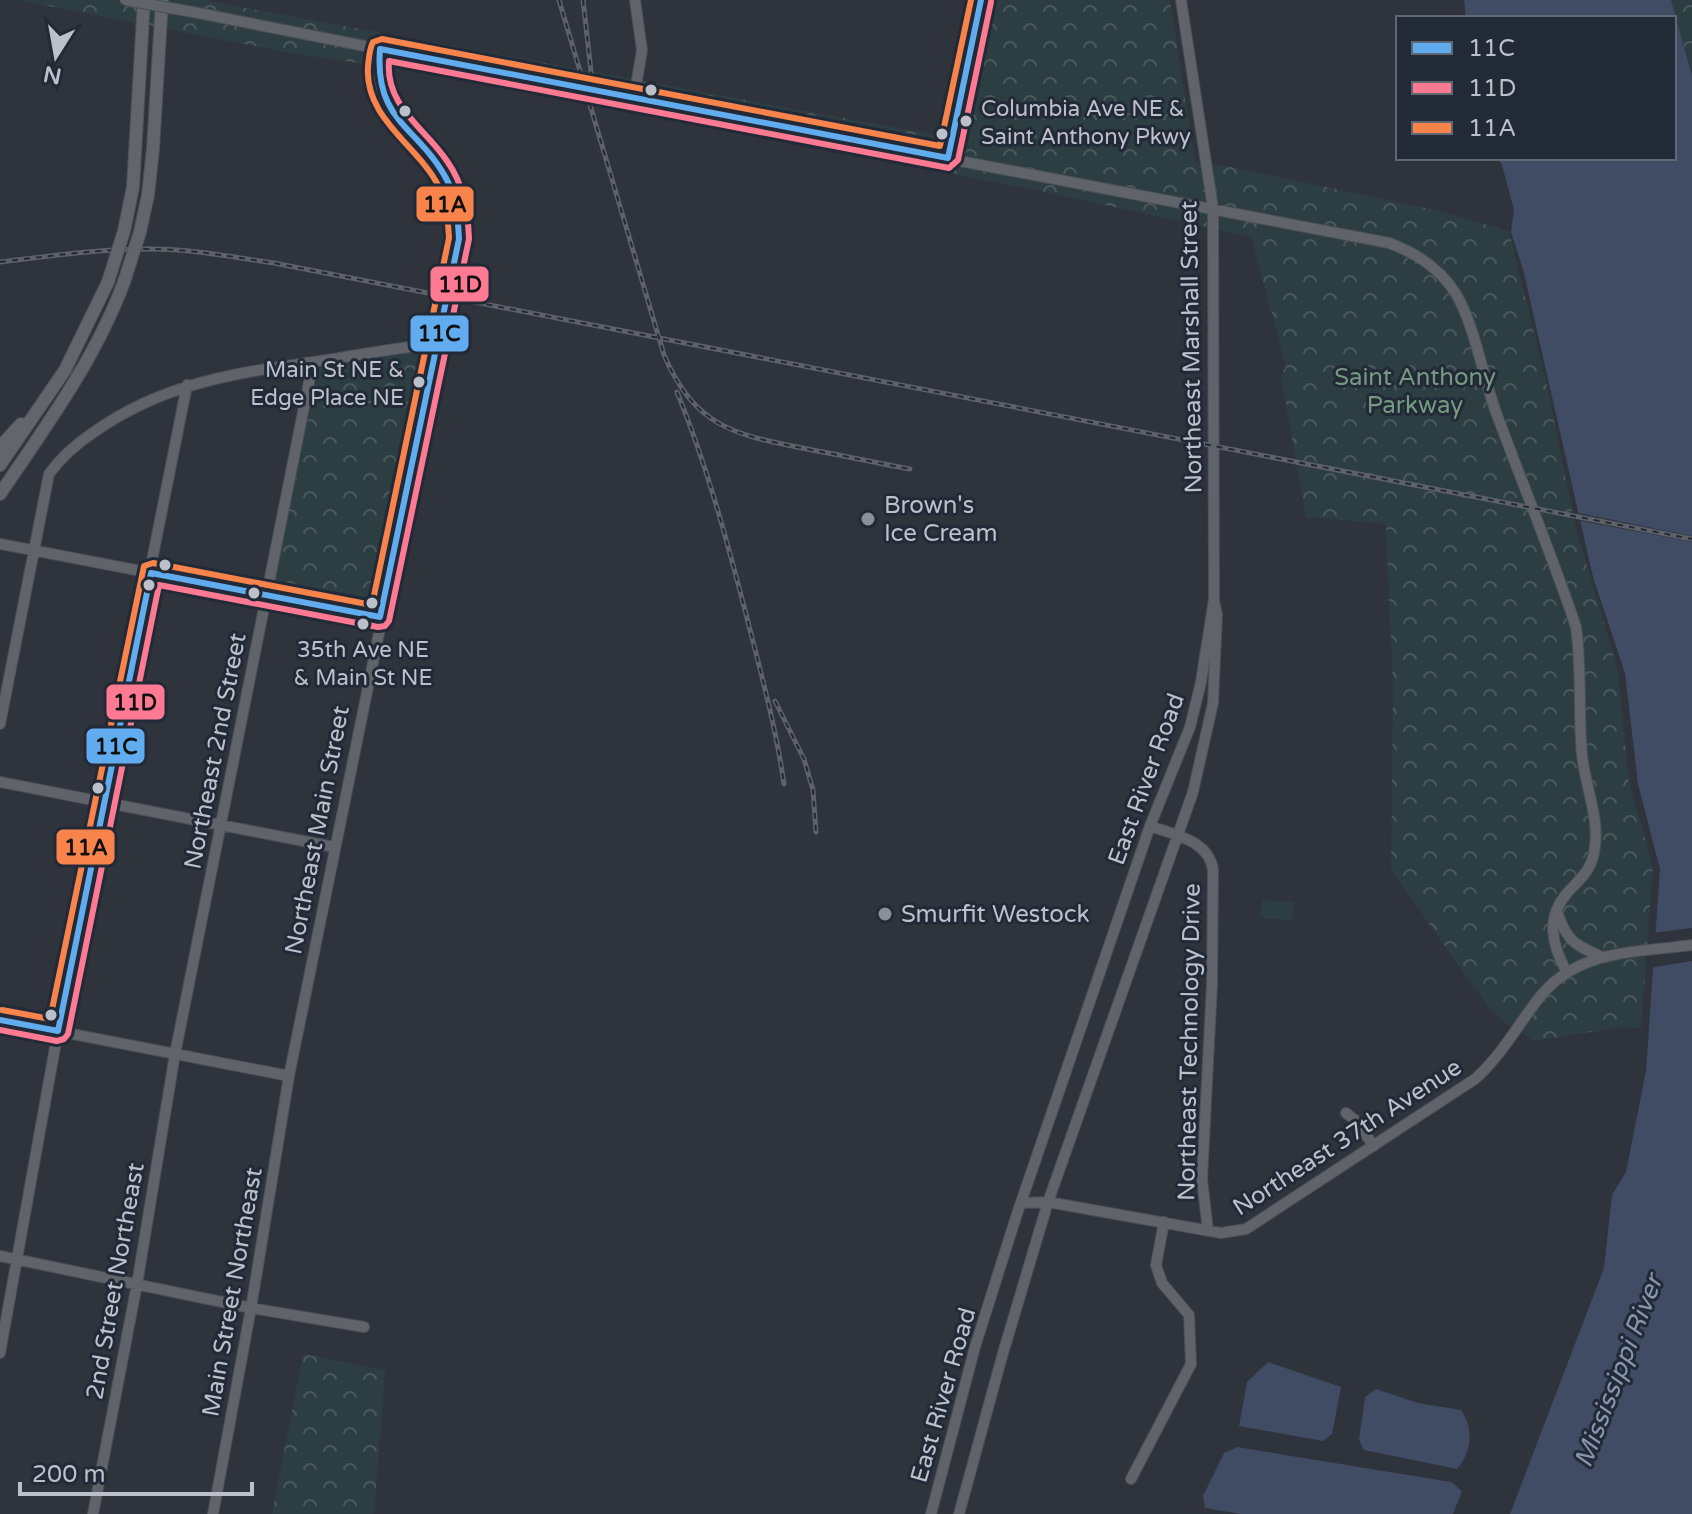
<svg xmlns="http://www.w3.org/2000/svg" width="1692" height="1514" font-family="'Varela Round',sans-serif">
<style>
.green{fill:#2d3e42}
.park{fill:url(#park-crowns)}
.water{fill:#404c64}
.pier{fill:#2f333c}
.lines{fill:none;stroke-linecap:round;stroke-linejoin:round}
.minor-casing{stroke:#4c4f55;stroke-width:12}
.major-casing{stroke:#4d5058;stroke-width:14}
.minor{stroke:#60636a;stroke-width:10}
.major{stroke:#62656c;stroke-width:12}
.rail-casing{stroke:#5e6168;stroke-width:5}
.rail{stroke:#232a37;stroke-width:2;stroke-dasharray:6;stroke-linecap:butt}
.minor-bridge-casing{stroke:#4c4f55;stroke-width:12;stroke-linecap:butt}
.major-bridge-casing{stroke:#4d5058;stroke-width:14;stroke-linecap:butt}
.minor-bridge{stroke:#60636a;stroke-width:10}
.major-bridge{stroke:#62656c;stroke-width:12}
.bus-1-casing{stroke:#232a37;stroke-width:12}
.bus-2-casing{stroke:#232a37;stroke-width:12}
.bus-3-casing{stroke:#232a37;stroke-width:12}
.bus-1{stroke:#60acee;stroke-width:6}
.bus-2{stroke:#fe7a93;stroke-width:6}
.bus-3{stroke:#f8844c;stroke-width:6}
.bus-dot{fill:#bcc0cb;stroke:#232a37;stroke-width:3}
.poi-dot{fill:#8b8f99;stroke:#232a37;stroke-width:3}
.labels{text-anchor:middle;stroke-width:6;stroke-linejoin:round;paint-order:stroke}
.bus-label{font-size:22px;fill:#bcc0cb;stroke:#232a37;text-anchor:start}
.street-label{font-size:24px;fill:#bcc0cb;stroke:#232a37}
.park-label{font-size:24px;fill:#759981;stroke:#232a37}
.poi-label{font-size:24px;fill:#bcc0cb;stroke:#232a37;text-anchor:start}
.water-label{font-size:26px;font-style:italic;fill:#8694af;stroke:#232a37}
.line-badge{stroke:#232a37;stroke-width:3}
.pale-badge-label{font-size:22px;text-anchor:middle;font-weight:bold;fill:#111}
</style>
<defs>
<pattern id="park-crowns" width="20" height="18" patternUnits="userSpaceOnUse" patternTransform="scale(2)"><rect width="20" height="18" fill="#2d3e42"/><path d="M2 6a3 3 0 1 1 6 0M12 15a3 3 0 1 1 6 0" fill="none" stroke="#4a585c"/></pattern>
</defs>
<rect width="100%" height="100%" fill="#2f333c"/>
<!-- green -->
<path class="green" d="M1262,900L1294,902L1292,920L1260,918Z"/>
<!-- park -->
<path class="park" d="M17,0H203L958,139L989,0H1170L1195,163L1226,166L1431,209L1509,231L1548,390L1575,525L1618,671L1629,782L1653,867L1641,1028L1621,1027L1534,1041L1503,1021L1489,1008L1391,870L1393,687L1386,524L1306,517L1281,376L1286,366L1251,237L1031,189L416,72L285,52Z
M1671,0H1692V76C1687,50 1676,26 1671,0Z
M428,350L374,609L272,590L319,367Z
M303,1354L385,1370L374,1514H272Z"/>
<!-- water -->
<path class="water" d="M1464,0H1671L1692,76V1514H1510L1604,1268L1612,1195L1626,1172L1646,1071L1660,869L1638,784L1625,673L1593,577L1523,269L1511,232L1514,210L1502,165L1498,158H1674V18H1466Z
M1268,1362L1341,1387L1332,1434L1323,1441L1239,1426L1247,1382Z
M1376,1389L1418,1403L1461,1410C1474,1429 1472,1451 1457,1469L1364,1450L1359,1440L1365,1397Z
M1237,1447L1451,1482L1462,1491L1453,1514H1240L1205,1508L1203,1496L1224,1453Z"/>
<!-- pier -->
<path class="pier" d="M1574,512L1692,536V542L1576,520Z
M1692,928V961L1649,968L1651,933Z"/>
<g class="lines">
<defs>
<path id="minor" d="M193,12L410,55
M599,92L1389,243C1416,253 1440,268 1456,294C1475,326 1483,378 1497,415C1523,485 1552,555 1576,627C1582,669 1578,712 1582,755C1585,785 1599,817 1595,846C1593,869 1582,877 1568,892C1545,918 1552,944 1566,971
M634,98L642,50L635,0
M948,158L981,0
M0,544L380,617
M0,724L49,474C62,456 76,444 94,432C166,381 242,372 327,360C363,354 400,347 437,344
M0,782L334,847
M1150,826C1174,835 1209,840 1213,870L1212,984L1202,1179L1208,1231
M1557,911C1566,941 1575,945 1602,957
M0,1020L289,1076
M1346,1113L1355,1120L1374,1146
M1021,1203L1048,1202L1221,1233L1246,1229L1475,1079C1500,1057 1516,1028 1536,1002C1574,949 1633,953 1692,945
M0,1256L251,1308L364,1327
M0,1353L58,1031L187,385
M1131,1479L1191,1364L1189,1315L1162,1283L1156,1265L1164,1222
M93,1514L137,1284L175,1054L313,362
M213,1514L251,1308L289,1076L459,239C458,220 457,202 449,184C426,133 366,118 380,49
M931,1514L975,1347L1016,1217L1150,826L1190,727L1201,682L1214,599L1213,208L1181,0
M959,1514L1003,1353L1048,1202L1193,792L1213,703L1217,614L1214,601"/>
<path id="major" d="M133,187L144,0
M148,195L153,149L162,0
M0,447L21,424
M0,465L65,370L108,282
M0,494C46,426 95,360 124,282"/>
</defs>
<!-- minor casing -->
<use href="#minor" class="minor-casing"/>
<!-- major casing -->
<use href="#major" class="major-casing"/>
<!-- minor -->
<use href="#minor" class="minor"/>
<!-- major -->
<use href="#major" class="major"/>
<defs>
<path id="rail" d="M559,0L664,355C697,431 738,435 812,450C845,456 877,463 910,469
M583,0L592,80
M0,262C50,256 99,249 150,249C191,249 233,257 274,263L1692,539
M677,392C707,465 727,541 747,618C761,673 776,728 784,784
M775,701L804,759L813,790L816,832"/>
</defs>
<!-- rail casing -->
<use href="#rail" class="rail-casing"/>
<!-- rail -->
<use href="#rail" class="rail"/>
<defs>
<path id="minor-bridge" d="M125,0L193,12
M410,55L599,92"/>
<path id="major-bridge" d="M108,282L124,231L133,187
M124,282L140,232L148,195"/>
</defs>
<!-- minor-bridge casing -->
<use href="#minor-bridge" class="minor-bridge-casing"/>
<!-- major-bridge casing -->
<use href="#major-bridge" class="major-bridge-casing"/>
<!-- minor-bridge -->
<use href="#minor-bridge" class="minor-bridge"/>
<!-- major-bridge -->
<use href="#major-bridge" class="major-bridge"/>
<defs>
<path id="bus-1" d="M0,1020L58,1031L151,573L380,617L459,239C458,220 457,201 449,184C421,126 374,125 380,49L948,158L981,0"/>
<path id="bus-2" d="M0,1030L57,1041L64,1039L68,1034L159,585L378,627L385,626L389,621L469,239C468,211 464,185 447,161C425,128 385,106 389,61L949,168L958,160L991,2"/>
<path id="bus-3" d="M2,1010L50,1019L144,566L153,563L372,605L449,238C448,222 447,204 440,189C420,146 364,120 368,66C369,58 369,50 373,42L382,39L940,146L971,0"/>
</defs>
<!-- bus-1 casing -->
<use href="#bus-1" class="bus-1-casing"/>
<!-- bus-2 casing -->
<use href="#bus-2" class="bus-2-casing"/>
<!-- bus-3 casing -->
<use href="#bus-3" class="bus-3-casing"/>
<!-- bus-1 -->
<use href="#bus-1" class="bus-1"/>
<!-- bus-2 -->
<use href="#bus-2" class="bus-2"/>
<!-- bus-3 -->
<use href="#bus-3" class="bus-3"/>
</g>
<!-- markers -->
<g class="bus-dot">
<circle cx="651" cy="90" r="7"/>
<circle cx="405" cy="111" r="7"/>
<circle cx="966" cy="121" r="7"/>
<circle cx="942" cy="134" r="7"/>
<circle cx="419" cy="382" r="7"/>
<circle cx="165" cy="565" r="7"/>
<circle cx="149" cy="585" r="7"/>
<circle cx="254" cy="593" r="7"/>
<circle cx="372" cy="603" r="7"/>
<circle cx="363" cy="624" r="7"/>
<circle cx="98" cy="788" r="7"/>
<circle cx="51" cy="1015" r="7"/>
</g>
<g class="poi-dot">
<circle cx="868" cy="519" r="8"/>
<circle cx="885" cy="914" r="8"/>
</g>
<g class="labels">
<!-- bus labels -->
<g class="bus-label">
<text x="981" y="116">Columbia Ave NE &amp;<tspan x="981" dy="28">Saint Anthony Pkwy</tspan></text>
<text x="404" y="377" text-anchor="end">Main St NE &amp;<tspan x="404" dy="28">Edge Place NE</tspan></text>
<text x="363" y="657" text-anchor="middle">35th Ave NE<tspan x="363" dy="28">&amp; Main St NE</tspan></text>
</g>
<!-- street labels -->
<g class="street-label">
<text transform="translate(1191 347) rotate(-91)" y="8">Northeast Marshall Street</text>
<text transform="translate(215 751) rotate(-79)" y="8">Northeast 2nd Street</text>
<text transform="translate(1146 779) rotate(-70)" y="8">East River Road</text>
<text transform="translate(317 830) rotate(-79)" y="8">Northeast Main Street</text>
<text transform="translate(1189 1042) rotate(-89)" y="8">Northeast Technology Drive</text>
<text transform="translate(1347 1137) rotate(-33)" y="8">Northeast 37th Avenue</text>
<text transform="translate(115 1281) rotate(-80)" y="8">2nd Street Northeast</text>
<text transform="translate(232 1292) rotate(-80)" y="8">Main Street Northeast</text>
<text transform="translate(943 1395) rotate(-74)" y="8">East River Road</text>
</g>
<!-- park labels -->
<g class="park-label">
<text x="1415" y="385">Saint Anthony<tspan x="1415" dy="28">Parkway</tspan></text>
</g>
<!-- poi labels -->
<g class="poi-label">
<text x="884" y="513">Brown's<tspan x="884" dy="28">Ice Cream</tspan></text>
<text x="901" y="922">Smurfit Westock</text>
</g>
<!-- water labels -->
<g class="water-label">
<text transform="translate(1618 1371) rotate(-69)" y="9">Mississippi River</text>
</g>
</g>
<g class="line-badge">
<rect x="415" y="185" width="60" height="38" rx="8" fill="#f8844c"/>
<rect x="429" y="265" width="61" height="38" rx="8" fill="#fe7a93"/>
<rect x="409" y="314" width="61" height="39" rx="8" fill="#60acee"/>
<rect x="105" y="683" width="61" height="38" rx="8" fill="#fe7a93"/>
<rect x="85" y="727" width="61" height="38" rx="8" fill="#60acee"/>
<rect x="55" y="828" width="61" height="38" rx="8" fill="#f8844c"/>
</g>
<g class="pale-badge-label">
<text x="445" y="212">11A</text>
<text x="460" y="292">11D</text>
<text x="439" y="341">11C</text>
<text x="135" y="710">11D</text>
<text x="116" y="754">11C</text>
<text x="86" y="855">11A</text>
</g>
<!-- legend -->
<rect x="1396" y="16" width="280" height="144" fill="#232a37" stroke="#606672" stroke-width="2"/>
<rect x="1412" y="42" width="40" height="12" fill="#60acee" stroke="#606672" stroke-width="2"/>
<text x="1468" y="56" font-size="24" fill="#bcc0cb">11C</text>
<rect x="1412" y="82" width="40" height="12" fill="#fe7a93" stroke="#606672" stroke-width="2"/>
<text x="1468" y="96" font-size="24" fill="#bcc0cb">11D</text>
<rect x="1412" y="122" width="40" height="12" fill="#f8844c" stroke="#606672" stroke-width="2"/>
<text x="1468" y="136" font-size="24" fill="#bcc0cb">11A</text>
<!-- north arrow -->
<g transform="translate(56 56) rotate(191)" stroke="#232a37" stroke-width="6" paint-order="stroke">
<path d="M0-6L14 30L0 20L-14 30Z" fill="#bcc0cb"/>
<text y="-12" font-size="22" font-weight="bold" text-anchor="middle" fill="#bcc0cb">N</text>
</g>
<!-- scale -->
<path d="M20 1482v12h232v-12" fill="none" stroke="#bcc0cb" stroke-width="4"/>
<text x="32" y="1482" font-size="24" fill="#bcc0cb" stroke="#232a37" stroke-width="6" paint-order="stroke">200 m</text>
</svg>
